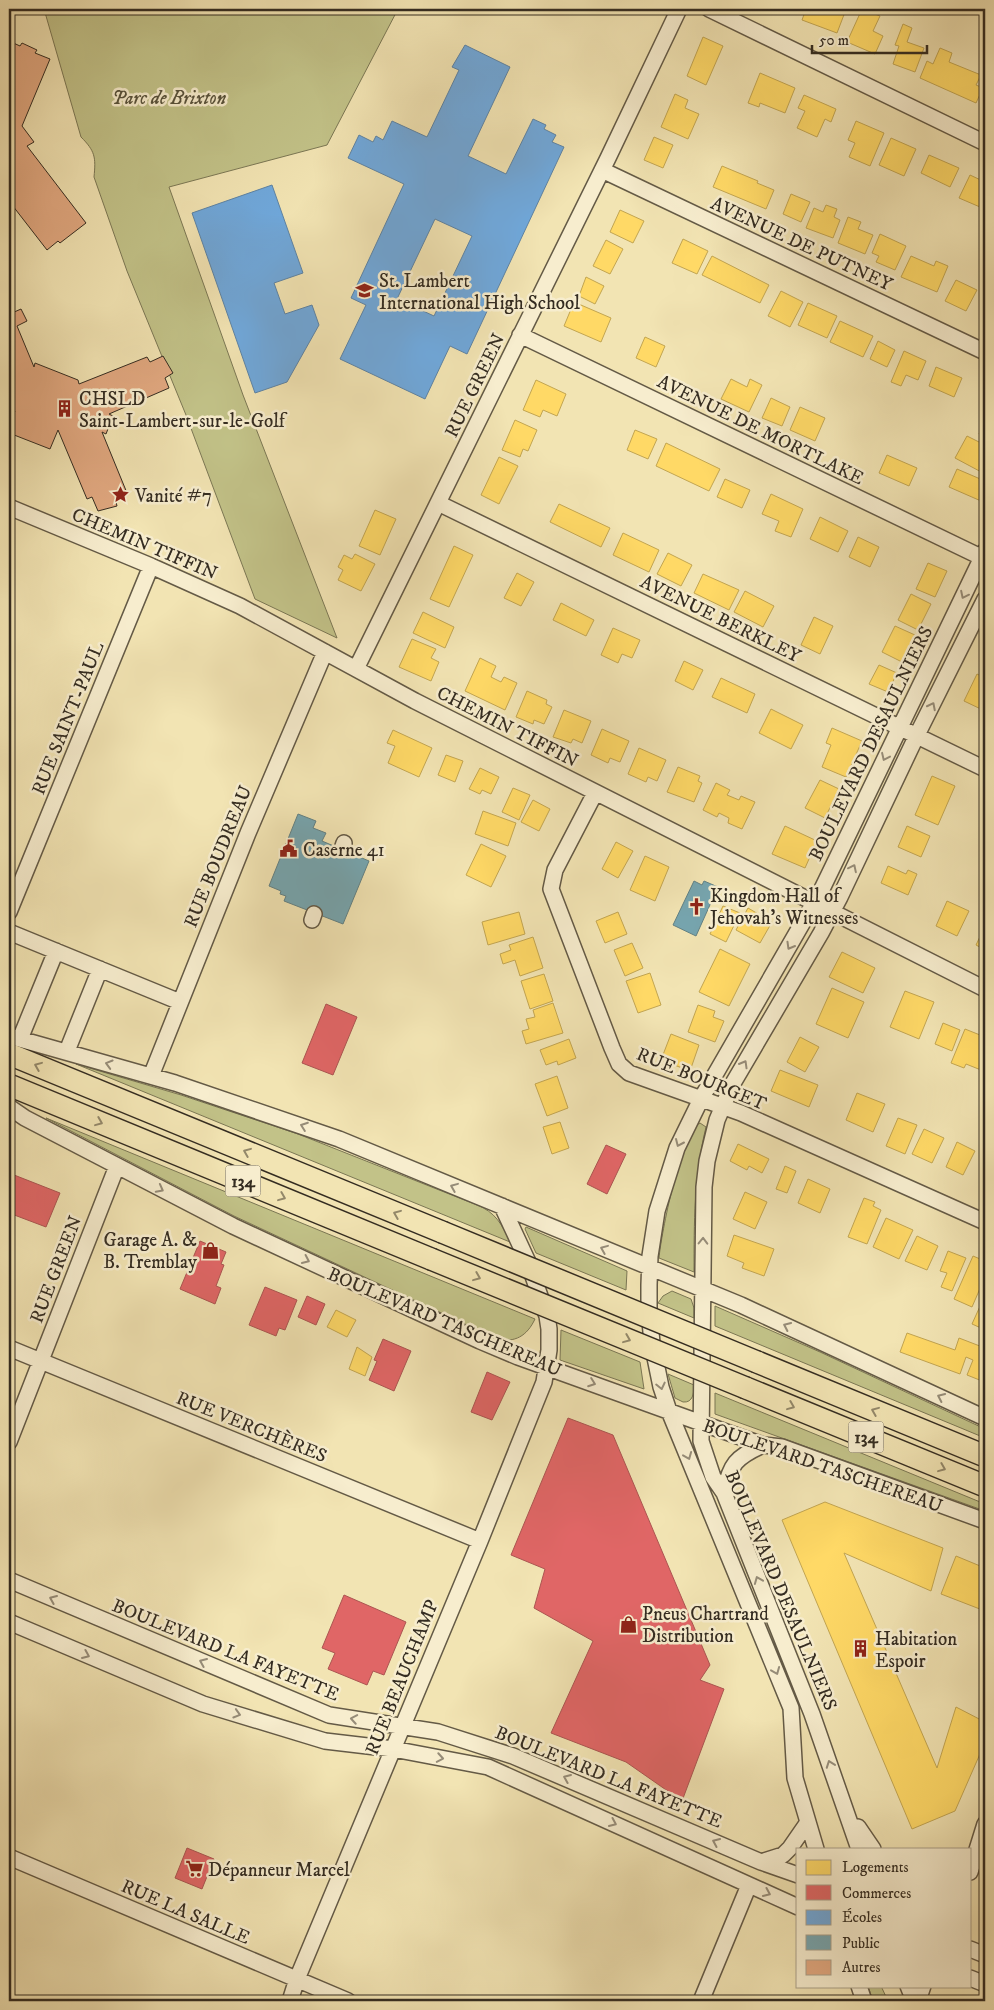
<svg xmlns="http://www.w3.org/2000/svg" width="994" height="2010" font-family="'IM FELL DW Pica',serif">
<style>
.green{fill:#c2c288;stroke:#7b7754}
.homes{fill:#ffd966;stroke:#c2a551}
.shops{fill:#e06666;stroke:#ac5551}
.schools{fill:#6fa8dc;stroke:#5d83a4;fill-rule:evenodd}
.public{fill:#76a5af;stroke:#628184}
.building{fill:#e1a880;stroke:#342c21}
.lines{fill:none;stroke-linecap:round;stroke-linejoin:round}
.minor-casing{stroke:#645a46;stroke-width:18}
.highway-casing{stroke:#342c21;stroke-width:24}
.minor{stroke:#f7edce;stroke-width:15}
.highway{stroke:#f2e4b3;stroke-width:21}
.highway-bridge-casing{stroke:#342c21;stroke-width:24;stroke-linecap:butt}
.highway-bridge{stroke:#f2e4b3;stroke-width:21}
.oneway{stroke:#968c78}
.oneway2{stroke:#93886a}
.labels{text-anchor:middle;stroke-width:5;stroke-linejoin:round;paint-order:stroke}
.shield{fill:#f7edce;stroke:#6e6655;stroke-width:1}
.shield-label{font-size:18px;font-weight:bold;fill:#342c21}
.park-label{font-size:19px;font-style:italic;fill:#58523b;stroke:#f7edce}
.street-label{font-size:19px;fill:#342c21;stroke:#f7edce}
.poi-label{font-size:19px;fill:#342c21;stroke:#f7edce;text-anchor:start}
</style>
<rect width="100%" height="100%" fill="#f2e4b3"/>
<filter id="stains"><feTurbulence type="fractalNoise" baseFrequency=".004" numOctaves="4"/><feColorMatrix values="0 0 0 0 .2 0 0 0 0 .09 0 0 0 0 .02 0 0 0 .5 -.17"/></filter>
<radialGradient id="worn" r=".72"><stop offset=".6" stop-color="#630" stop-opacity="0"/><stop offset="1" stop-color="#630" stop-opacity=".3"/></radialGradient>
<!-- green -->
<path class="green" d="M44,9H398L327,145L169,187L243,395L337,638L255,599L186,415L127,271L94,177C96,157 95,151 81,137Z
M76,1064L181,1095L298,1134L477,1205C495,1212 502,1224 510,1242Z
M46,1118L535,1319C527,1336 515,1343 497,1339L234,1216Z
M700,1123L706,1127C694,1176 694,1223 694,1272L659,1258C661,1235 681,1132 700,1123Z
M526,1227L627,1271L626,1290L536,1253L525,1229Z
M672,1291L691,1299L694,1308V1318L658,1303L663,1296Z
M715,1306L820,1352L985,1429V1438L715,1326Z
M561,1330L640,1362L644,1389L560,1360Z
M668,1374L694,1385C694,1393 693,1403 683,1402L675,1398Z
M715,1393L985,1504V1511L715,1414Z
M868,1986H881L888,2001H873Z"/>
<!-- homes -->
<path class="homes" d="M806,9H838L845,12L837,33L802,20Z
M862,9L880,16L873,31L883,36L875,54L847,42Z
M903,24L912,28L907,42L924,48L915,72L893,64L899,46L895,45Z
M703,37L723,46L706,85L687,76Z
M940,48L952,53L949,62L981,75L976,85L983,88L976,103L920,78L927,61L933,64Z
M760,73L795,88L785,113L760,103L759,107L748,103Z
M675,94L688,100L685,108L699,114L688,139L661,127Z
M804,95L836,109L831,122L825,119L817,137L797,128L805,111L798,108Z
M856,121L884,133L870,166L849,157L855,143L848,140Z
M654,137L673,145L663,168L644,160Z
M891,138L916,149L904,176L879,165Z
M929,155L959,168L950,187L921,173Z
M722,166L758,181L757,183L774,190L766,209L713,187Z
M970,175L985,182V197L980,207L959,198Z
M791,194L810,202L801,222L783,214Z
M826,205L837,209L834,217L840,220L833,238L806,228L814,208L823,212Z
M620,210L644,221L633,243L610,232Z
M848,217L861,222L858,229L873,235L865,254L838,243Z
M880,234L906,246L895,270L876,262L879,256L872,253Z
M683,239L708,251L697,274L672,263Z
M606,240L623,249L610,274L593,266Z
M712,256L769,285L760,303L702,275Z
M911,256L934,266L936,261L948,266L937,292L901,277Z
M586,277L604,286L595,304L579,296Z
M956,280L977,290L966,311L945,301Z
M781,291L803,302L790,327L768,316Z
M574,302L611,318L601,342L564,326Z
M808,303L837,316L827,338L798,325Z
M840,321L873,336L863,357L830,342Z
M645,337L665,346L656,367L636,358Z
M878,341L895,350L887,367L870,359Z
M904,351L926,361L918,380L906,375L901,386L891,382Z
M936,367L962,378L954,397L929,386Z
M731,379L747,387L750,379L762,385L749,412L721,399Z
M536,380L566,394L557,416L543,410L540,417L523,410Z
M771,398L790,407L782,426L762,418Z
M800,407L825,418L815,441L790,430Z
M985,418V437L979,434Z
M515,420L537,430L528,451L523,449L520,457L502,450Z
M635,430L657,439L648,459L627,450Z
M967,436L985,445V474L955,458Z
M666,443L720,469L709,491L656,466Z
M887,455L917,468L909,486L879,473Z
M499,457L518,466L499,504L481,495Z
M957,469L985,481V490L981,501L949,487Z
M725,479L750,490L742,508L717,497Z
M771,494L803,509L791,537L775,531L779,521L762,514Z
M559,504L610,528L601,547L550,522Z
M375,510L396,519L380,555L359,546Z
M820,517L848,531L838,552L810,539Z
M623,533L659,550L649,572L613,555Z
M858,537L879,547L870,567L849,557Z
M454,546L473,555L449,607L430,599Z
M668,553L692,565L681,586L657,574Z
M355,554L375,564L361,591L338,580L343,570L338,567L344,555L352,559Z
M928,563L947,571L935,597L916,589Z
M517,573L534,582L521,606L504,598Z
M703,574L739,590L729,610L694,593Z
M745,591L774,606L763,627L734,612Z
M911,594L931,604L918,630L898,620Z
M561,603L594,620L586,636L553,620Z
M423,612L454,627L445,648L413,633Z
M814,617L833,626L820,654L801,645Z
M895,626L915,635L902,662L882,652Z
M613,628L640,640L632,658L622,654L618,663L601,655Z
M412,639L436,649L431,658L439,662L431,681L399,667Z
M480,658L496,666L491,677L501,682L504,677L517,683L505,710L465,691Z
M684,661L703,670L693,690L675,681Z
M879,665L897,673L888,692L869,684Z
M977,674L985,678V711L964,701Z
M721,678L755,694L747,713L712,697Z
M527,691L547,700L546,704L552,707L544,724L534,720L533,724L516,717Z
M771,709L803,725L791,749L759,733Z
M564,710L591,721L582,743L573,739L571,743L553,737Z
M832,728L862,741L846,777L822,767L831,745L826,743Z
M602,729L629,741L620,762L610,758L608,763L591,755Z
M393,730L432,748L419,777L388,763L395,746L387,743Z
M639,748L666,760L657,781L648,777L646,782L628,774Z
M446,755L463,761L455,782L438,775Z
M678,767L700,776L698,781L702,783L694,802L667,792Z
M480,768L499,777L491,794L482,790L480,794L469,789Z
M932,776L955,786L938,825L915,815Z
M820,780L839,789L825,818L805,808Z
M716,783L730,790L727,795L739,800L741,796L755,802L742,829L728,823L729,818L719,813L717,817L703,810Z
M513,788L530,795L519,820L502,812Z
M533,800L550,809L539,831L521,822Z
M483,811L516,823L508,846L475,834Z
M785,826L817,841L805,868L772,854Z
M907,826L930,836L921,857L898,847Z
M616,842L633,851L618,878L602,869Z
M481,844L506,856L491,887L466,875Z
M645,856L669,867L655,901L630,890Z
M888,866L906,874L908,870L917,874L908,895L881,883Z
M947,901L969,911L957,936L936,926Z
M723,906L740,913L726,942L710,934Z
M748,908L772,922L760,943L736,930Z
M519,912L525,934L488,945L482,922Z
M618,912L627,934L605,943L596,921Z
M985,926V950L976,945Z
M533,937L543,968L520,976L515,960L503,964L500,954L511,950L509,945Z
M632,943L643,968L625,976L614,950Z
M720,949L750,964L729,1006L699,992Z
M842,952L875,968L863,993L829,977Z
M650,973L661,1005L638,1013L626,981Z
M544,974L553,1001L530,1009L521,981Z
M832,988L864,1002L848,1038L816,1024Z
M905,991L934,1002L919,1039L890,1027Z
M553,1003L563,1033L526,1044L522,1031L529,1029L526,1019L535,1017L533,1010Z
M698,1005L715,1011L713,1017L724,1021L715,1042L688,1032Z
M943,1023L960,1030L952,1051L935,1044Z
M965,1029L985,1037V1059L981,1070L966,1064L964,1068L951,1063Z
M671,1034L699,1045L690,1071L661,1060Z
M800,1037L819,1047L805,1072L787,1062Z
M569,1039L576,1058L558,1065L557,1061L546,1065L540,1050Z
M780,1070L818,1085L809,1107L771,1091Z
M557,1076L568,1108L547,1116L535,1084Z
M857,1093L885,1104L873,1132L846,1120Z
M898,1118L917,1125L905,1154L886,1146Z
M560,1122L569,1148L552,1154L543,1127Z
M924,1129L944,1138L932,1163L912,1154Z
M957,1142L975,1151L963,1175L946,1167Z
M738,1144L769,1159L762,1173L749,1166L747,1170L730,1161Z
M785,1166L796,1171L787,1193L776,1189Z
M808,1179L830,1189L820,1213L798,1203Z
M745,1192L767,1202L755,1229L733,1219Z
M864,1198L875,1202L873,1206L881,1210L867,1244L848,1237Z
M886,1218L913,1230L899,1259L873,1247Z
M734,1235L774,1249L764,1276L742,1268L744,1263L727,1256Z
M917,1236L938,1246L927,1270L905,1261Z
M948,1251L966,1258L952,1291L941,1287L947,1273L940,1271Z
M973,1256L985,1261V1277L972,1307L954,1299Z
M981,1304L985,1306V1320L981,1328L972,1324Z
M336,1310L356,1320L347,1337L327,1327Z
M907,1333L955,1350L959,1338L985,1348V1372L982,1381L967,1375L973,1360L966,1357L960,1374L900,1352Z
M357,1347L372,1357L365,1376L349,1369Z
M825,1502L943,1548L931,1591L844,1553L937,1768L956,1707L985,1722V1748L983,1747L955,1811L912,1829L782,1520Z
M956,1556L985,1568V1611L941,1594Z"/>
<!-- shops -->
<path class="shops" d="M326,1004L357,1017L333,1075L302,1063Z
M606,1145L626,1154L607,1194L587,1184Z
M9,1173L60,1193L46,1227L9,1213Z
M200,1241L226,1252L221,1264L224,1265L216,1286L221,1288L215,1304L180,1289Z
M265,1287L297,1300L285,1330L279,1328L276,1336L249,1325Z
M307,1296L325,1304L316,1325L298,1317Z
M383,1339L411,1351L394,1391L369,1380L377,1361L374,1360Z
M487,1372L510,1382L492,1420L471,1412Z
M568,1418L613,1435L710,1665L700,1680L724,1689L682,1801L626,1762L551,1733L593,1641L534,1608L545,1569L511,1555Z
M344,1595L406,1622L384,1675L373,1671L367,1685L328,1669L335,1653L322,1648Z
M187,1848L214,1859L202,1889L175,1878Z"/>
<!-- schools -->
<path class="schools" d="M465,45L510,67L468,156L506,174L533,119L546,125L544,129L556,135L552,142L564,147L467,354L450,346L425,399L340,359L366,305L351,298L404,184L348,158L359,135L373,142L376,136L383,140L392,121L427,137L459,70L452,67ZM435,219L472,236L434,316L397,299Z
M272,185L303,273L274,283L285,314L312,305L319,325L287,382L255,393L192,213Z"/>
<!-- public -->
<path class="public" d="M298,814L316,821L313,828L326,833L322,841L369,861L343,924L284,901L286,896L280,894L281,891L269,886Z
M694,881L702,885L704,881L718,887L696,936L673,925Z"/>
<!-- building -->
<path class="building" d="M9,41L20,46L22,43L37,50L35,53L50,59L22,126L34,142L27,146L86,223L60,243L58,241L47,250L9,201Z
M9,305L12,313L21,309L27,321L17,326L34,367L35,363L78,380L79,384L147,357L150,362L163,356L173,373L165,378L169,388L109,414L113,416L106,434L102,432L127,493L115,498L117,506L98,511L92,497L87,499L58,430L50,449L9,433V424L15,411L9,414Z"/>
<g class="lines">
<defs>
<path id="minor" d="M709,9L985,143
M602,170L985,352
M520,335L985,559
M438,503L985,769
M9,507L151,566L240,606L415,701L985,989
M356,669L608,158L679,9
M595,793L555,870L551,889L612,1048L619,1064L629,1073L741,1113L985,1222
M342,849L344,843
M9,912L151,566
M312,920L314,914
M9,932L180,1002
M9,1036L175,1083L339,1139L741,1305L985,1418
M20,1039L56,951
M67,1051L100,969
M151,1076L248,833L325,652
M9,1107L25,1118L233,1226L480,1341L518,1357L715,1428L763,1445L782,1447L985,1521
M9,1348L480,1541
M9,1442L117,1166
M724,1493C730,1464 736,1457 763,1445
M9,1580L329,1715L438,1732L513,1756L761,1862L798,1875
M9,1622L203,1704L325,1741L393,1749L488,1767L798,1907
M858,1827L873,1849
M816,1849L795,1778L791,1708L669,1411L661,1387L652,1343L649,1310V1285L650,1256L657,1211L677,1148L701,1099L822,889L985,551
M859,1849L812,1714L724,1493L713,1477L701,1441L704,1187L707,1161L717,1120L732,1085L821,933L840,897L917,735L985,599
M9,1857L348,2001
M761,1862L783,1855L790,1848L808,1822
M970,1872L985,1824
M970,1949L985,1955
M970,1978L985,1984
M859,1986L864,2001
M908,1986L914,2001
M290,2001L297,1979L480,1541L544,1382L549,1350V1329L547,1316L528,1262L502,1206
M701,2001L749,1885
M918,2001L923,1986"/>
<path id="highway" d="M9,1054L442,1232
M9,1085L431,1259
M757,1362L985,1456
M746,1388L985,1486"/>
</defs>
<!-- minor casing -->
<use href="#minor" class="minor-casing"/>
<!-- highway casing -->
<use href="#highway" class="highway-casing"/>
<!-- minor -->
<use href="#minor" class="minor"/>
<!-- highway -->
<use href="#highway" class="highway"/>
<defs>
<path id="highway-bridge" d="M442,1232L757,1362
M431,1259L746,1388"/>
</defs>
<!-- highway-bridge casing -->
<use href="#highway-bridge" class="highway-bridge-casing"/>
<!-- highway-bridge -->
<use href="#highway-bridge" class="highway-bridge"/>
</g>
<!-- one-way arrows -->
<defs><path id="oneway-chevron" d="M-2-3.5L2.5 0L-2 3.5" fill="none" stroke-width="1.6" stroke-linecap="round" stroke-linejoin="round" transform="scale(1.25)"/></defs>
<g class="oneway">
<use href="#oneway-chevron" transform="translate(964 595) rotate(116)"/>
<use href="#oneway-chevron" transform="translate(932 706) rotate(-63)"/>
<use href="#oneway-chevron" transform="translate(885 757) rotate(115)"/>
<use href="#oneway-chevron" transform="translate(853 868) rotate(-64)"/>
<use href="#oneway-chevron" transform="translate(790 946) rotate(120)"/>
<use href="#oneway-chevron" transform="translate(109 1064) rotate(-164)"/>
<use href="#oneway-chevron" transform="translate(744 1064) rotate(-60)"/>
<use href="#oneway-chevron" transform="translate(304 1126) rotate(-160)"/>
<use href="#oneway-chevron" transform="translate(679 1143) rotate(114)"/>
<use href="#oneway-chevron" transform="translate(454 1187) rotate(-158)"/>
<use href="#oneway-chevron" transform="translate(160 1189) rotate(28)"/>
<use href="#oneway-chevron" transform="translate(703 1241) rotate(-89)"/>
<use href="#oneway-chevron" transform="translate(604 1249) rotate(-158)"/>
<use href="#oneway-chevron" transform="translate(306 1260) rotate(25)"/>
<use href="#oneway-chevron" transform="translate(787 1326) rotate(-155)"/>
<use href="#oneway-chevron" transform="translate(592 1383) rotate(20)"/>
<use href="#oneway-chevron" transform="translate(661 1386) rotate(77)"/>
<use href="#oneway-chevron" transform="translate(941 1397) rotate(-155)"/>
<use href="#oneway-chevron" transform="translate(688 1456) rotate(68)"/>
<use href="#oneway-chevron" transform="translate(758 1580) rotate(-112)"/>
<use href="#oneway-chevron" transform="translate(53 1599) rotate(-157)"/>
<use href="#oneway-chevron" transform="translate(86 1655) rotate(23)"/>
<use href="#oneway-chevron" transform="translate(203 1662) rotate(-157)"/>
<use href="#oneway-chevron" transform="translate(776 1671) rotate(68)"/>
<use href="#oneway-chevron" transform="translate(237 1714) rotate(17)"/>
<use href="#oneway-chevron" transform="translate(354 1719) rotate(-170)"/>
<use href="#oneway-chevron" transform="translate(440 1758) rotate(10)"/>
<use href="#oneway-chevron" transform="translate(830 1764) rotate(-110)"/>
<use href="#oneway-chevron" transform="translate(567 1778) rotate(-157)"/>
<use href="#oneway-chevron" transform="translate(613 1823) rotate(24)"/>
<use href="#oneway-chevron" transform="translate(716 1842) rotate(-156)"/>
<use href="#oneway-chevron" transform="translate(767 1893) rotate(24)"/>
</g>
<g class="oneway2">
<use href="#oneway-chevron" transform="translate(38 1066) rotate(-158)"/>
<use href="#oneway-chevron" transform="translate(99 1122) rotate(22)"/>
<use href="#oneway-chevron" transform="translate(247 1152) rotate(-158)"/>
<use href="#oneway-chevron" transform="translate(282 1197) rotate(22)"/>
<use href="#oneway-chevron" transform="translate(397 1214) rotate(-158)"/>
<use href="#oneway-chevron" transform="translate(477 1277) rotate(22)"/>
<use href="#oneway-chevron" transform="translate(627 1339) rotate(22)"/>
<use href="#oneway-chevron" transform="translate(791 1406) rotate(22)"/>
<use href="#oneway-chevron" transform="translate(875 1411) rotate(-158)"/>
<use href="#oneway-chevron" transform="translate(942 1468) rotate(22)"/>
</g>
<!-- icons -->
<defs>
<symbol id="school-bare" viewBox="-9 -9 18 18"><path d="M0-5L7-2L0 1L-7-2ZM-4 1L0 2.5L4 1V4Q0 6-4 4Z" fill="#8f2418" stroke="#f7edce" stroke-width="2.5" paint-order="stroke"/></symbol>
<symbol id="building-bare" viewBox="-9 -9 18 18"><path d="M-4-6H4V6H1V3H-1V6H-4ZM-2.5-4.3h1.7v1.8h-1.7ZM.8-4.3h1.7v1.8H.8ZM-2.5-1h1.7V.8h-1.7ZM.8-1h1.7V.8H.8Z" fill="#8f2418" stroke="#f7edce" stroke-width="2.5" paint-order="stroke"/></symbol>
<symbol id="sight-bare" viewBox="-9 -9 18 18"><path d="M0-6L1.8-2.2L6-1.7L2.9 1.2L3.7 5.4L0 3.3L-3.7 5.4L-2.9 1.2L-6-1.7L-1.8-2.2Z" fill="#8f2418" stroke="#f7edce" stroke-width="2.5" paint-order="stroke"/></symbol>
<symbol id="civic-bare" viewBox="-9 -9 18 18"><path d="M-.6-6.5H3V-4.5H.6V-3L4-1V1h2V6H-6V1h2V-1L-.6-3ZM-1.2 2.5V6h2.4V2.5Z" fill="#8f2418" stroke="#f7edce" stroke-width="2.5" paint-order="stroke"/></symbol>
<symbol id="church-bare" viewBox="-9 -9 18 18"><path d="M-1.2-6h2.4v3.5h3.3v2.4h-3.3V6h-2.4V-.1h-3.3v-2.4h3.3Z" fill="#8f2418" stroke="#f7edce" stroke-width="2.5" paint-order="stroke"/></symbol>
<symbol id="shop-bare" viewBox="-9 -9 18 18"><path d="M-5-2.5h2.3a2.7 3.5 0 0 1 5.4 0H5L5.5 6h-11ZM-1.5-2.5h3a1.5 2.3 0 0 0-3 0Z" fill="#8f2418" stroke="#f7edce" stroke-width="2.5" paint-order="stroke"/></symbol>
<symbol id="supermarket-bare" viewBox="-9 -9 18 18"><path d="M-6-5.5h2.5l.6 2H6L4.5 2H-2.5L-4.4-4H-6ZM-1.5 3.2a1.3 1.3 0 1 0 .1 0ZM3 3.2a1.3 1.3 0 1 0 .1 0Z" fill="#8f2418" stroke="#f7edce" stroke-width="2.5" paint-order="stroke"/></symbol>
</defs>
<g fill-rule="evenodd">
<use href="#school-bare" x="352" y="278" width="25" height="25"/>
<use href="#building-bare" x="52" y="396" width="25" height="25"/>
<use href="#sight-bare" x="108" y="482" width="25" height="25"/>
<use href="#civic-bare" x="276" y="836" width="25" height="25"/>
<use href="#church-bare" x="684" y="894" width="25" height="25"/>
<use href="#shop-bare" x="198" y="1238" width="25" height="25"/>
<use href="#shop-bare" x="616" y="1612" width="25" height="25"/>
<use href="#building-bare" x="848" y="1636" width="25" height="25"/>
<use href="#supermarket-bare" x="182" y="1856" width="25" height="25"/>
</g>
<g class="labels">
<!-- shield labels -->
<g class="shield">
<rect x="225.5" y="1165.5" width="35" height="31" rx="4"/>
<rect x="848.5" y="1421.5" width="35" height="31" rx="4"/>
</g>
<g class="shield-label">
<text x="243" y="1187">134</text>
<text x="866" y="1443">134</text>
</g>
<!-- park labels -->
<g class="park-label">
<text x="169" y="104">Parc de Brixton</text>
</g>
<!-- street labels -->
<g class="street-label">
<text transform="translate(802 243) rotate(25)" y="7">AVENUE DE PUTNEY</text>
<text transform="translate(474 385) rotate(-64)" y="7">RUE GREEN</text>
<text transform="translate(761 429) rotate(26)" y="7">AVENUE DE MORTLAKE</text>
<text transform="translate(145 543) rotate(23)" y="7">CHEMIN TIFFIN</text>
<text transform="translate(721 618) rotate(26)" y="7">AVENUE BERKLEY</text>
<text transform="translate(67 718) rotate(-68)" y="7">RUE SAINT-PAUL</text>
<text transform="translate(508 726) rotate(27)" y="7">CHEMIN TIFFIN</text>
<text transform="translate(870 743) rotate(-64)" y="7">BOULEVARD DESAULNIERS</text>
<text transform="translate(217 856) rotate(-68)" y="7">RUE BOUDREAU</text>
<text transform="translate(702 1078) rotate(22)" y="7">RUE BOURGET</text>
<text transform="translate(55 1269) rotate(-69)" y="7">RUE GREEN</text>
<text transform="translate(445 1321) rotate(23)" y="7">BOULEVARD TASCHEREAU</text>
<text transform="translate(252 1426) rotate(22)" y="7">RUE VERCHÈRES</text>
<text transform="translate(823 1465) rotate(19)" y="7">BOULEVARD TASCHEREAU</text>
<text transform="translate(782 1590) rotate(67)" y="7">BOULEVARD DESAULNIERS</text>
<text transform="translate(226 1649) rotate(22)" y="7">BOULEVARD LA FAYETTE</text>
<text transform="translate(401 1677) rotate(-68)" y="7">RUE BEAUCHAMP</text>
<text transform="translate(609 1776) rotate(22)" y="7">BOULEVARD LA FAYETTE</text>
<text transform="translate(186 1911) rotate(23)" y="7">RUE LA SALLE</text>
</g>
<!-- poi labels -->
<g class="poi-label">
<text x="379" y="287">St. Lambert<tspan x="379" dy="22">International High School</tspan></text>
<text x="79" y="405">CHSLD<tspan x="79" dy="22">Saint-Lambert-sur-le-Golf</tspan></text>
<text x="135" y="502">Vanité #7</text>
<text x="303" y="856">Caserne 41</text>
<text x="710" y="902">Kingdom Hall of<tspan x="710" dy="22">Jehovah's Witnesses</tspan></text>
<text x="197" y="1246" text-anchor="end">Garage A. &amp;<tspan x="197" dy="22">B. Tremblay</tspan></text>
<text x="642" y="1620">Pneus Chartrand<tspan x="642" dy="22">Distribution</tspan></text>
<text x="875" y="1645">Habitation<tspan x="875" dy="22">Espoir</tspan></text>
<text x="208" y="1876">Dépanneur Marcel</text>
</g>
</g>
<!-- margin -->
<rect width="994" height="2010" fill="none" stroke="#f2e4b3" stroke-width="30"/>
<rect x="10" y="10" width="974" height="1990" fill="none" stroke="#342c21" stroke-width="2.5"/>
<rect x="15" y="15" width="964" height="1980" fill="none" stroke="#342c21"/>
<!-- legend -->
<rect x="796" y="1848" width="175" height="140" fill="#f7edce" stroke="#a9a089"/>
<rect x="806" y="1860" width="25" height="15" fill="#ffd966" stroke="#a9a089"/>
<text x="842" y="1872" font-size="15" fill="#342c21">Logements</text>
<rect x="806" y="1885" width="25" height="15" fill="#e06666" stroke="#a9a089"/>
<text x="842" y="1898" font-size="15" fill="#342c21">Commerces</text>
<rect x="806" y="1910" width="25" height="15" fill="#6fa8dc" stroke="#a9a089"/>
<text x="842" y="1922" font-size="15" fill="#342c21">Écoles</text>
<rect x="806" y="1935" width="25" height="15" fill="#76a5af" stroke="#a9a089"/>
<text x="842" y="1948" font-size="15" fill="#342c21">Public</text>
<rect x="806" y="1960" width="25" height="15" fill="#e1a880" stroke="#a9a089"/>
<text x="842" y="1972" font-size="15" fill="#342c21">Autres</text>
<!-- scale -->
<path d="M812 45v8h115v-8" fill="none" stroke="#342c21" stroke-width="2.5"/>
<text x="819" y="45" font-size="15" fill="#342c21" stroke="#f7edce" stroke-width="4" paint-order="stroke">50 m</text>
<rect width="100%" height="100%" filter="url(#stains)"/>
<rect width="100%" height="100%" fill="url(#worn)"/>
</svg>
